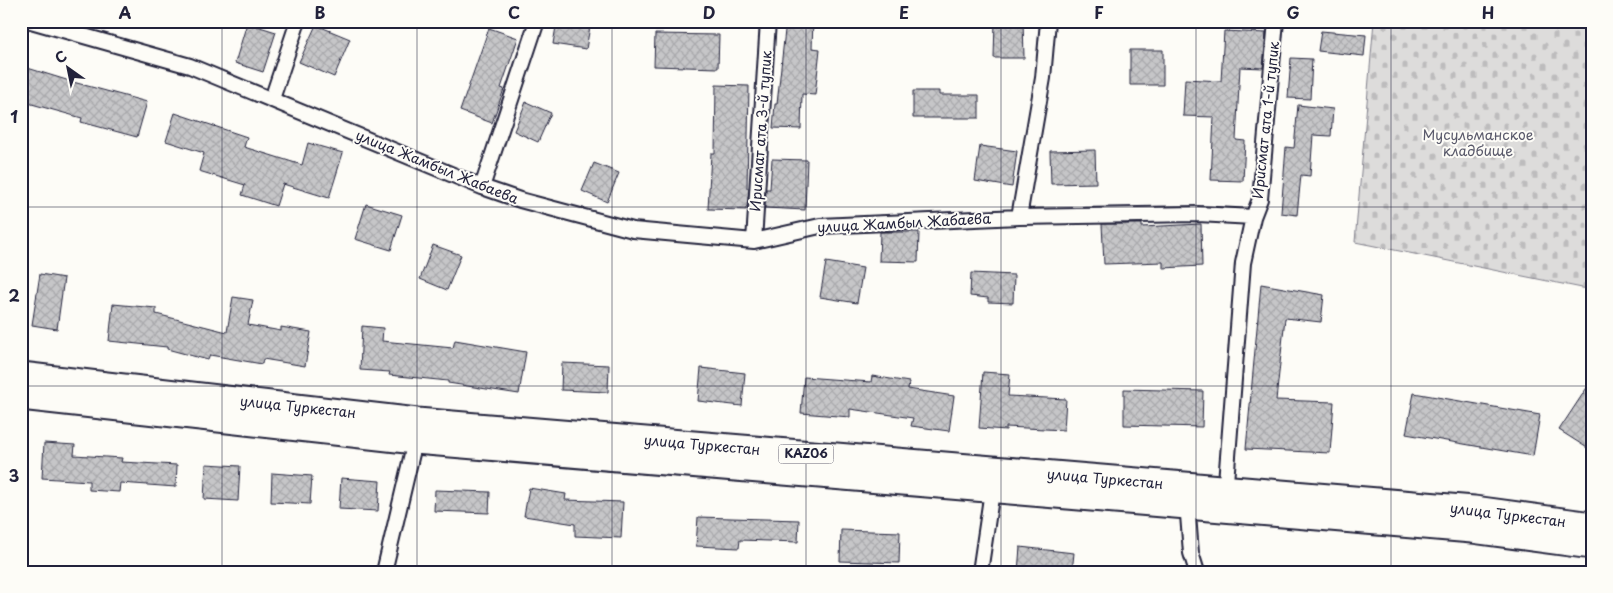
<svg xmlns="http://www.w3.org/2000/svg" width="1613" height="593" font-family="'Playpen Sans',sans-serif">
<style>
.cemetery{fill:url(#cemetery-stones);stroke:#807f8b}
.building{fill:url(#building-cross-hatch);stroke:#22223b}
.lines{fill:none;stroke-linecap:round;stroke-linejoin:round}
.street-casing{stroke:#22223b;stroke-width:18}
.highway-casing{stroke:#22223b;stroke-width:29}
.street{stroke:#fdfcf7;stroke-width:14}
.highway{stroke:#fdfcf7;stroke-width:25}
.grid{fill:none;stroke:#22223b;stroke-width:1;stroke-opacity:0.55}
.labels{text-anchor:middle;stroke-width:4;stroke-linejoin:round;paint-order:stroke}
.shield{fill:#fdfcf7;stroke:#646373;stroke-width:1}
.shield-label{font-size:12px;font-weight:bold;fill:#22223b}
.street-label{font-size:14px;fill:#22223b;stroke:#fdfcf7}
.park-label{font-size:14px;fill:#5a5a6b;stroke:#fdfcf7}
.neatline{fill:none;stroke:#22223b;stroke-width:2}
.grid-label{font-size:16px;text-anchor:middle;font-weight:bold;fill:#22223b}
</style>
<defs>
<pattern id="cemetery-stones" width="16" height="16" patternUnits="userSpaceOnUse" patternTransform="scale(1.25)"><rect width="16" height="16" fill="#dddcdb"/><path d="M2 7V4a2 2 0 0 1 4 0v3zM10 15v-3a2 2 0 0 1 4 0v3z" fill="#bdbcbd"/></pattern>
<pattern id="building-cross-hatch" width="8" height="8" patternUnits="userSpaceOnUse" patternTransform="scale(1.25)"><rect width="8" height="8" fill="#c6c6c8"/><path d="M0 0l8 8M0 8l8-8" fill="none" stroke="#aaaaad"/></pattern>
</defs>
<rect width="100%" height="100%" fill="#fdfcf7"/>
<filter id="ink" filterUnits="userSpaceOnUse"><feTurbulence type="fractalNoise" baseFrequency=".02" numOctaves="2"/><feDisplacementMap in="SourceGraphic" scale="10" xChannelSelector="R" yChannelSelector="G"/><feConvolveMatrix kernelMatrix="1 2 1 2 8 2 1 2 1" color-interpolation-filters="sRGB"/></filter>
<g filter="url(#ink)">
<!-- cemetery -->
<path class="cemetery" d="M1374,21H1592V290L1355,242Z"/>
<!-- building -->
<path class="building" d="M557,21H591L586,49L553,44Z
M786,21H813L812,48L820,49L815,95L802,94L801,129L773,128L775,104H777Z
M995,21H1023L1024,58H994Z
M247,23L276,32L263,72L235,63Z
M316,25L350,39L334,77L299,62Z
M489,28L518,38L501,88L504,89L492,123L460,111Z
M1224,31L1266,33L1263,68L1240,67L1236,140L1245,141L1243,181L1211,180L1214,117L1183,116L1185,79L1221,81Z
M1321,31L1366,35L1364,56L1318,51Z
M655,34L719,35L718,68L654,66Z
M1130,50H1163V85H1130Z
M1291,58L1312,59L1310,99L1288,98Z
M21,66L73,82L147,102L137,137L81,122L82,118L21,101Z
M716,85L749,86L747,188H749L747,207H746V210L708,209L711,153H715Z
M913,91H939V95H979V118H913Z
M526,102L551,113L538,142L514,131Z
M1298,105L1333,109L1331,136L1313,135L1310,176L1301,175L1297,215L1281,213L1286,147L1294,148Z
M175,113L247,137L244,147L302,165L308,143L343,153L329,198L283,184L276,206L242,195L245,185L199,171L204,153L166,141Z
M980,146L1017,151L1012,187L975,181Z
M1095,150L1096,183L1051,184L1050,151Z
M772,159L807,160L805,210L765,208L766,189H770Z
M594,163L619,173L607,202L582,191Z
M366,204L402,215L391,250L355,239Z
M1102,224H1142V227L1201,224L1202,266L1163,268V262L1104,264Z
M880,232H919L918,262L879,261Z
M433,245L461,255L447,290L420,279Z
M826,262L863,268L857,303L820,297Z
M971,273L1014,275L1013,303L988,302V298L970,296Z
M40,274L64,278L57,329L32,325Z
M1261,284L1324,295L1321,322L1285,318L1276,400L1334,402L1330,453L1246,449Z
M233,297L253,300L248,325L281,331V327L311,332L305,366L263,359L262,364L210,355L208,360L167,349V347L109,341L113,304L156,308V314L227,332Z
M362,326L383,328L382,341L453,348L455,340L526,352L519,394L448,383V381L389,375L390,372L360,370Z
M562,363L609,365L608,392L561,390Z
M701,368L745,373L742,406L698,401Z
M983,372L1010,374L1008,396L1066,399L1064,430L1006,427V430L979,428Z
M872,376L909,382L908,389L954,396L949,431L911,426L913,418L850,409V417L801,413L804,377L871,382Z
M1592,380V451L1559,430Z
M1124,389L1203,391L1202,427L1124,425Z
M1414,393L1540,415L1533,456L1406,434Z
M44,443L75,445L74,455L122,458L121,462L177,465L176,487L120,483L119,492L89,490V481L42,478Z
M206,464L240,466L238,501L204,499Z
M272,473L312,476L310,504L271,502Z
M341,478L380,481L378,511L339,509Z
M529,488L566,494L565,500L623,502L621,538L575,536V524L524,516Z
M435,490L490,492L489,513L434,511Z
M698,517L799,520L798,542L740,540L739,548L696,546Z
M841,530L900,532L899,563L840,561Z
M1020,547L1074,553L1072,572H1018Z"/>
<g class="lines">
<defs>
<path id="street" d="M31,21L190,66L482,187L520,200L633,230L754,241L820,226L1019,217L1198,214L1253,217L1243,263L1225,495
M272,99L298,21
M482,187L537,21
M1019,217L1043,78L1048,21
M1253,217L1260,199L1276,21
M754,241L768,21
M1187,502L1191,553L1197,572
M384,572L415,441
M980,572L992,491"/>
<path id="highway" d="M21,375L417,421L1474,509L1592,525
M21,397L415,441L1472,530L1592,546"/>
</defs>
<!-- street casing -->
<use href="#street" class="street-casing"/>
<!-- highway casing -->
<use href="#highway" class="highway-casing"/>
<!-- street -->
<use href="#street" class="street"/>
<!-- highway -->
<use href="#highway" class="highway"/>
</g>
</g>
<!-- grid -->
<path class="grid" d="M222,21V572M417,21V572M612,21V572M806,21V572M1001,21V572M1196,21V572M1391,21V572M21,207H1592M21,386H1592"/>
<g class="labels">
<!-- shield labels -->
<rect class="shield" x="778.5" y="444.5" width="55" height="19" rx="4"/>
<g class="shield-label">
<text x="806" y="458">KАZ06</text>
</g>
<!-- street labels -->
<g class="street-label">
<text transform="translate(1266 120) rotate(-84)" y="5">Ирисмат ата 1-й тупик</text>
<text transform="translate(761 131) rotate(-86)" y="5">Ирисмат ата 3-й тупик</text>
<text transform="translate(437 167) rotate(22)" y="5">улица Жамбыл Жабаева</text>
<text transform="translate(904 223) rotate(-3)" y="5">улица Жамбыл Жабаева</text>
<text transform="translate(298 407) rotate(6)" y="5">улица Туркестан</text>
<text transform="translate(702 445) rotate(5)" y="5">улица Туркестан</text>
<text transform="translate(1105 479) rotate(5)" y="5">улица Туркестан</text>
<text transform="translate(1508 515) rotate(7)" y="5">улица Туркестан</text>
</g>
<!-- park labels -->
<g class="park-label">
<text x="1478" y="140">Мусульманское<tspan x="1478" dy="16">кладбище</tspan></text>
</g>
</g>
<!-- margin -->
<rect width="1613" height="593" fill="none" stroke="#fdfcf7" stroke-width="55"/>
<!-- north arrow -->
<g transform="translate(68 68) rotate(327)" stroke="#fdfcf7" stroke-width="4" paint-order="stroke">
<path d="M0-4L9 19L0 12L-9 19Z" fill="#22223b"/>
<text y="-8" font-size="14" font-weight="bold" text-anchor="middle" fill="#22223b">С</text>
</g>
<rect x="28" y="28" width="1558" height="538" class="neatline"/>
<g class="grid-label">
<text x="125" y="19">A</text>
<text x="320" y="19">B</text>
<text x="514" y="19">C</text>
<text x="709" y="19">D</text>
<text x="904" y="19">E</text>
<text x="1099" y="19">F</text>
<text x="1293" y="19">G</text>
<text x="1488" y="19">H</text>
<text x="14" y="123">1</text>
<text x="14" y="302">2</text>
<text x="14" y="482">3</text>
</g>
</svg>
